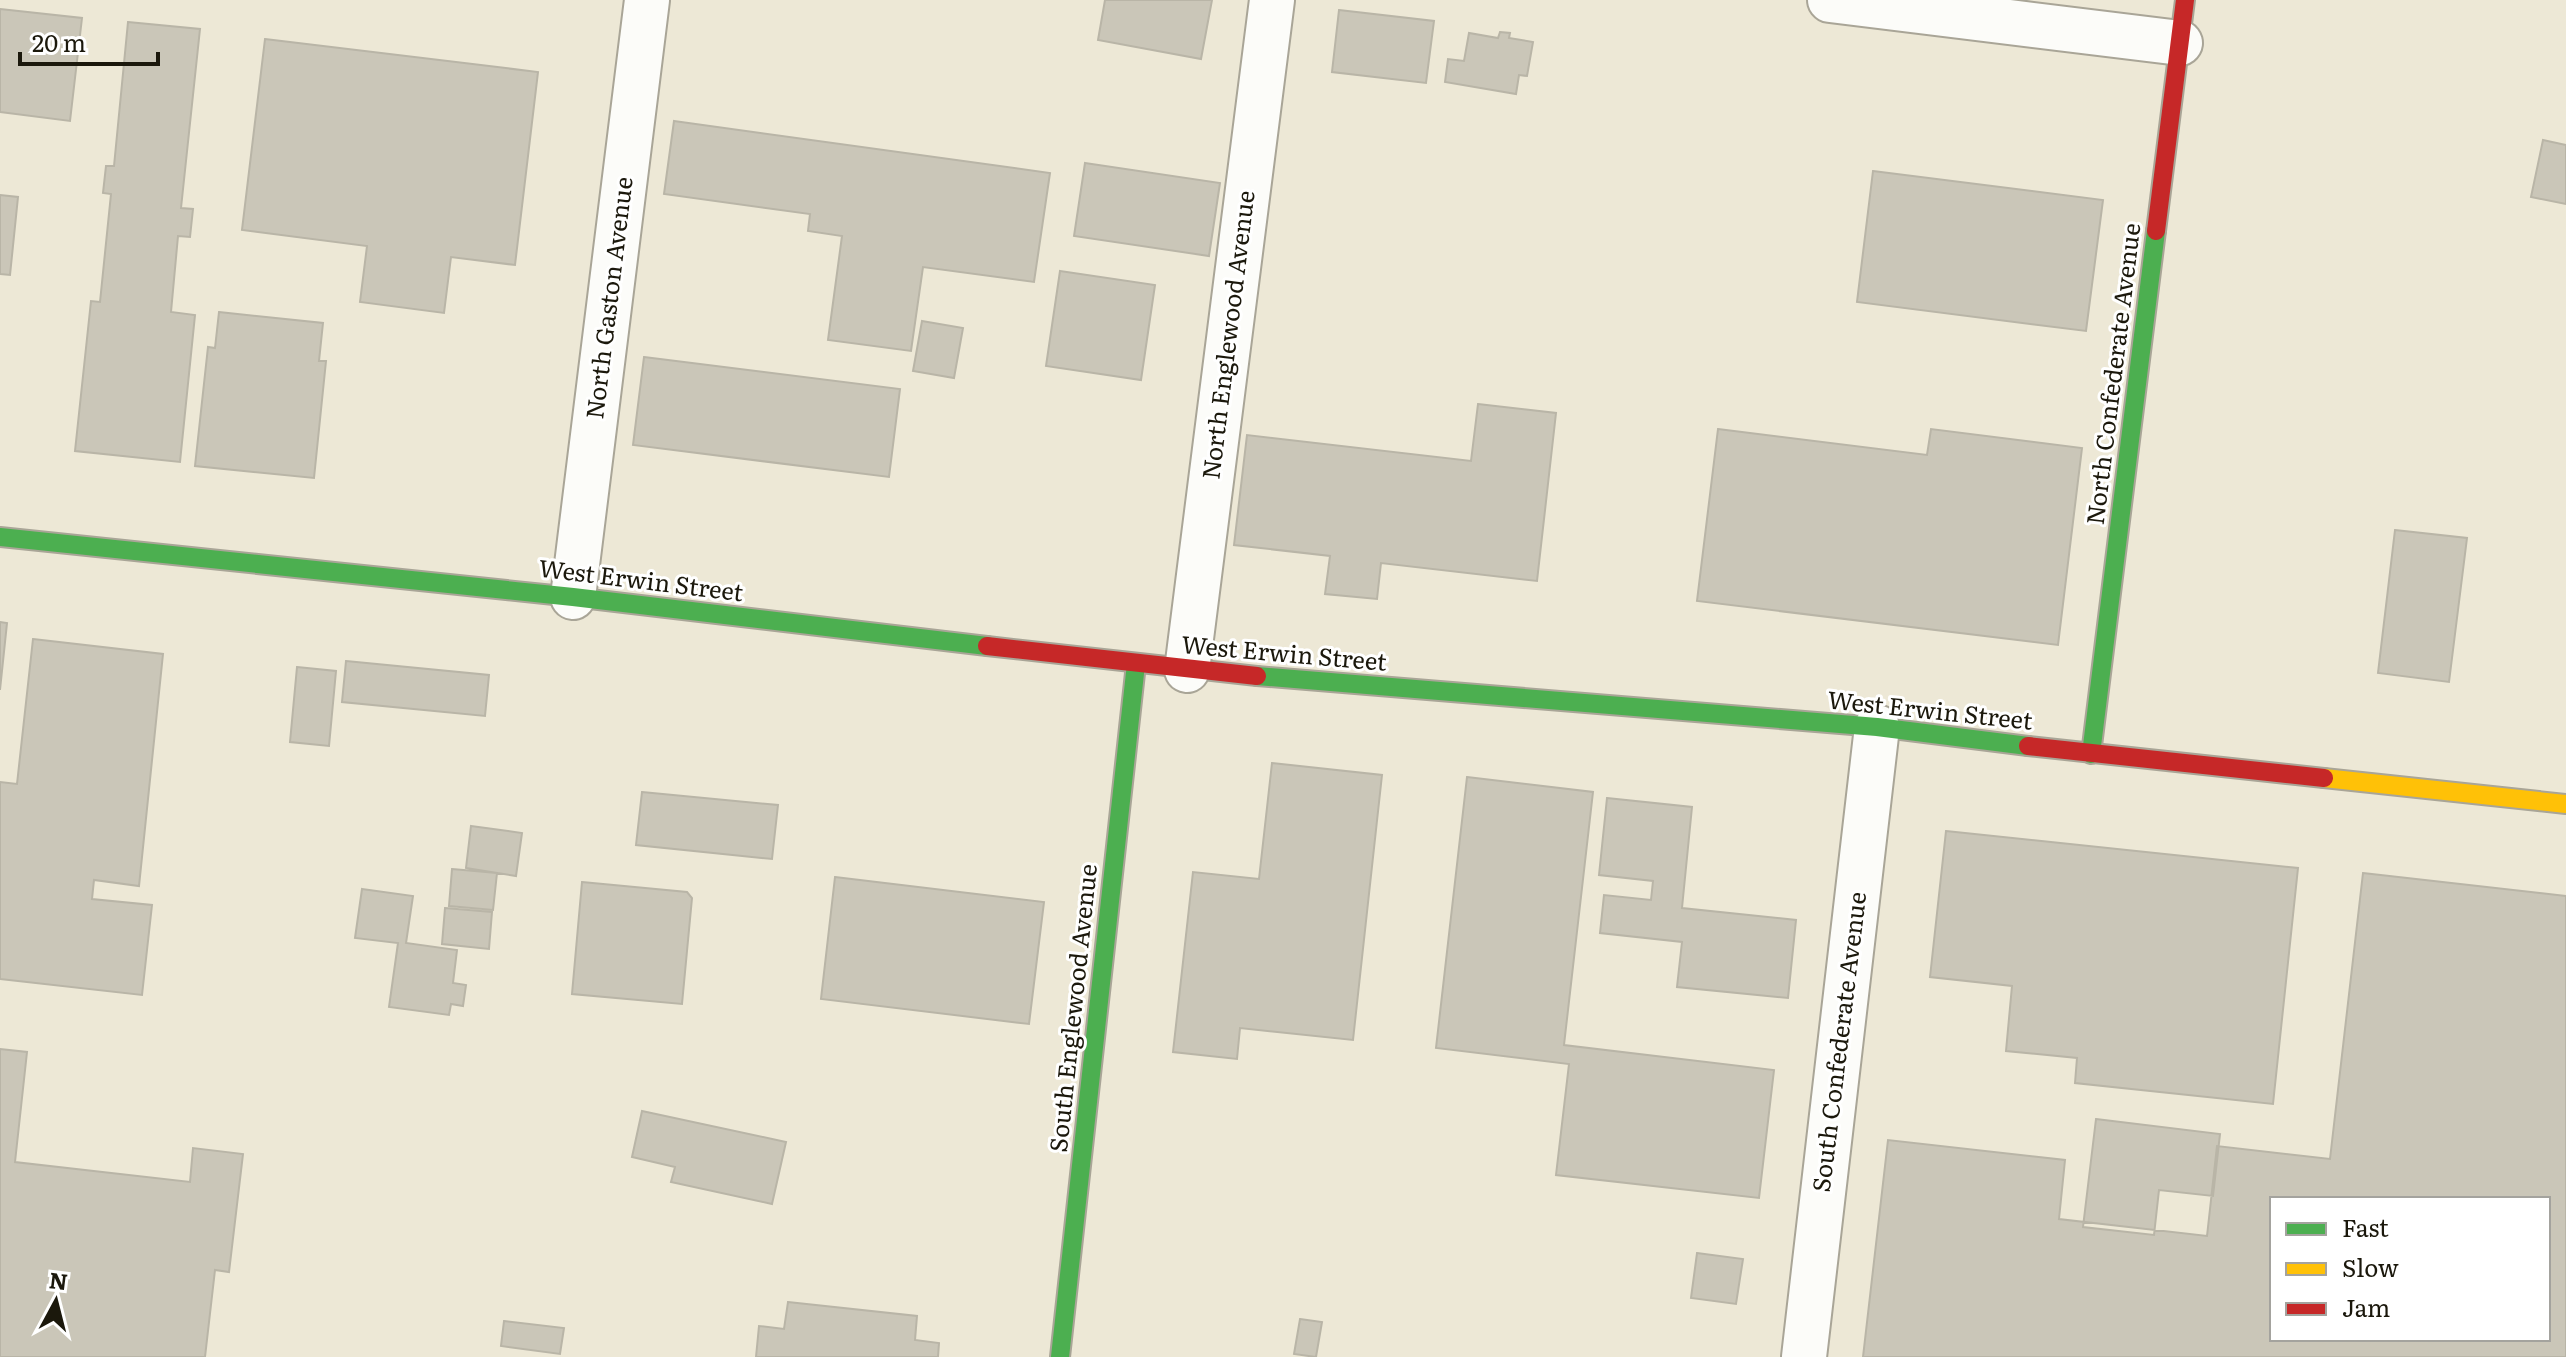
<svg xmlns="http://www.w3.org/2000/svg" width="2566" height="1357" font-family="Literata,serif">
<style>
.building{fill:#cac6b8;stroke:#b9b5a7;stroke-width:2;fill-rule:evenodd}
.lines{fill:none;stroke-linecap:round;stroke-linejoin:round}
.street-casing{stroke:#a9a597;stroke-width:48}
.fast-casing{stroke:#a9a597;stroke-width:22}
.slow-casing{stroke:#a9a597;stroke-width:22}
.jam-casing{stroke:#a9a597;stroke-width:22}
.street{stroke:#fcfcf9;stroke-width:44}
.fast{stroke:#4caf50;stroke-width:18}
.slow{stroke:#ffc107;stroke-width:18}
.jam{stroke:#c62828;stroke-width:18}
.labels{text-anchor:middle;stroke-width:6;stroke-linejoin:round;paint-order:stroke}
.street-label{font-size:24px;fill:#1b180c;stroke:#fff}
</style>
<rect width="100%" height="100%" fill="#ede8d6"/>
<!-- building -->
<path class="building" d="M1105,0H1212L1201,59L1098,40Z
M0,9L82,18L70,121L0,112Z
M1339,10L1434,21L1426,83L1332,72Z
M128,22L200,29L181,208L193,209L190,237L178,236L171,312L195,315L180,462L75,451L91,301L100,302L111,194L103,193L106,166H114Z
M1500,32L1510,33L1509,38L1533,42L1527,76L1519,75L1516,94L1445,82L1448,59L1464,61L1469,33L1498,38Z
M265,39L538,72L515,265L451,257L444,313L360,302L367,246L242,230Z
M674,121L1050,173L1034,282L923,267L911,351L828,340L842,236L808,231L810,214L664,194Z
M2543,140L2566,145V204L2531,197Z
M1085,163L1220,183L1209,256L1074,236Z
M1873,171L2103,200L2086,331L1857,302Z
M0,195L18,197L10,275L0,274Z
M1060,271L1155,285L1141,380L1046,366Z
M219,312L323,323L319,361H326L314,478L195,466L208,347L215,348Z
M922,321L963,328L954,378L913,371Z
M644,357L900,389L889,477L633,445Z
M1478,404L1556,413L1537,581L1381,563L1377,599L1325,594L1330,556L1234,545L1247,435L1471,461Z
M1718,429L1927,455L1931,429L2082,448L2058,645L1697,601Z
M2395,530L2467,538L2449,682L2378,673Z
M0,622L7,623L0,690Z
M33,639L163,654L139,886L94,880L92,899L152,905L142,995L0,979V782L17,784Z
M346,661L489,675L485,716L342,702Z
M297,667L336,671L329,746L290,742Z
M1272,763L1382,775L1353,1040L1240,1028L1237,1059L1173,1052L1193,872L1259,879Z
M1467,777L1593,792L1564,1045L1774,1070L1759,1198L1556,1175L1569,1064L1436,1048Z
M642,792L778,805L772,859L636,845Z
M1607,798L1692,807L1682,908L1796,920L1788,998L1677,987L1682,942L1600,933L1604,895L1651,900L1653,881L1599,875Z
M471,826L522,833L516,876L466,868Z
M1946,831L2298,868L2273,1104L2075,1083L2077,1058L2006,1051L2012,986L1930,977Z
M452,869L497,873L493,910L449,906Z
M2363,873L2566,896V1357H1863L1888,1140L2065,1160L2059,1219L2207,1236L2217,1146L2330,1159ZM2272,1199H2548V1339H2272Z
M835,877L1044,902L1029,1024L821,999Z
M582,882L687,892L692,898L682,1004L572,994Z
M362,889L413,896L406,943L457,950L453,983L466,985L463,1006L451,1004L449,1015L389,1007L398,943L355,938Z
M445,908L492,912L489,949L442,944Z
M0,1049L27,1052L15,1162L190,1182L193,1148L243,1154L229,1272L215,1270L205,1357H0Z
M642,1111L786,1142L772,1204L671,1182L675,1167L632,1157Z
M2096,1119L2220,1134L2213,1196L2159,1190L2154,1235L2083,1227Z
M1697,1253L1743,1259L1736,1304L1691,1298Z
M788,1302L917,1316L915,1340L939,1343L938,1357H756L759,1326L784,1329Z
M1300,1319L1322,1322L1316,1357L1294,1354Z
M504,1321L564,1328L560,1354L501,1346Z"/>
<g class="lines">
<defs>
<path id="street" d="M1830,0L2180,43
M573,597L647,0
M1187,670L1272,0
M1804,1357L1877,727"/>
<path id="fast" d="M0,537L573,597L987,646
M1257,676L1877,727L2028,746
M2091,754L2156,231
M1060,1357L1136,664"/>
<path id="slow" d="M2324,778L2566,804"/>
<path id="jam" d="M2156,231L2185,0
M987,646L1257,676
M2028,746L2324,778"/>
</defs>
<!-- street casing -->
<use href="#street" class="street-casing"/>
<!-- fast casing -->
<use href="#fast" class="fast-casing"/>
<!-- slow casing -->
<use href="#slow" class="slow-casing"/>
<!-- jam casing -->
<use href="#jam" class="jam-casing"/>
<!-- street -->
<use href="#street" class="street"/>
<!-- fast -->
<use href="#fast" class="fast"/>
<!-- slow -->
<use href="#slow" class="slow"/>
<!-- jam -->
<use href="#jam" class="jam"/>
</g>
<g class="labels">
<!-- street labels -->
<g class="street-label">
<text transform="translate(610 298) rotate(-83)" y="8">North Gaston Avenue</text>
<text transform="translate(1229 335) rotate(-83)" y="8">North Englewood Avenue</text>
<text transform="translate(2114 374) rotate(-83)" y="8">North Confederate Avenue</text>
<text transform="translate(641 581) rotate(7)" y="8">West Erwin Street</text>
<text transform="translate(1284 654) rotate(5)" y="8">West Erwin Street</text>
<text transform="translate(1930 711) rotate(6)" y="8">West Erwin Street</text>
<text transform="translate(1074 1008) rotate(-84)" y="8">South Englewood Avenue</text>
<text transform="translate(1840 1042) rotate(-83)" y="8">South Confederate Avenue</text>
</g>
</g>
<!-- legend -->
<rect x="2270" y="1197" width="280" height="144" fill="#ffffff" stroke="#a4a39e" stroke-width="2"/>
<rect x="2286" y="1223" width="40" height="12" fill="#4caf50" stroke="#a4a39e" stroke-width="2"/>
<text x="2342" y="1237" font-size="24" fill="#1b180c">Fast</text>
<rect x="2286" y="1263" width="40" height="12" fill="#ffc107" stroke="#a4a39e" stroke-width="2"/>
<text x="2342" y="1277" font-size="24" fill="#1b180c">Slow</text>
<rect x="2286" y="1303" width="40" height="12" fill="#c62828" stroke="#a4a39e" stroke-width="2"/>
<text x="2342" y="1317" font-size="24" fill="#1b180c">Jam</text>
<!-- north arrow -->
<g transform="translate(56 1301) rotate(7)" stroke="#ffffff" stroke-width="6" paint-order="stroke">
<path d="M0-6L14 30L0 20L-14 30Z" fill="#1b180c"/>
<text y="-12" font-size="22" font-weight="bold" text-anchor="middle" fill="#1b180c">N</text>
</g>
<!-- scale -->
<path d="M20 52v12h138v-12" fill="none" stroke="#1b180c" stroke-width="4"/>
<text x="32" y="52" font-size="24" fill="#1b180c" stroke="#ffffff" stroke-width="6" paint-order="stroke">20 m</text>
</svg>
